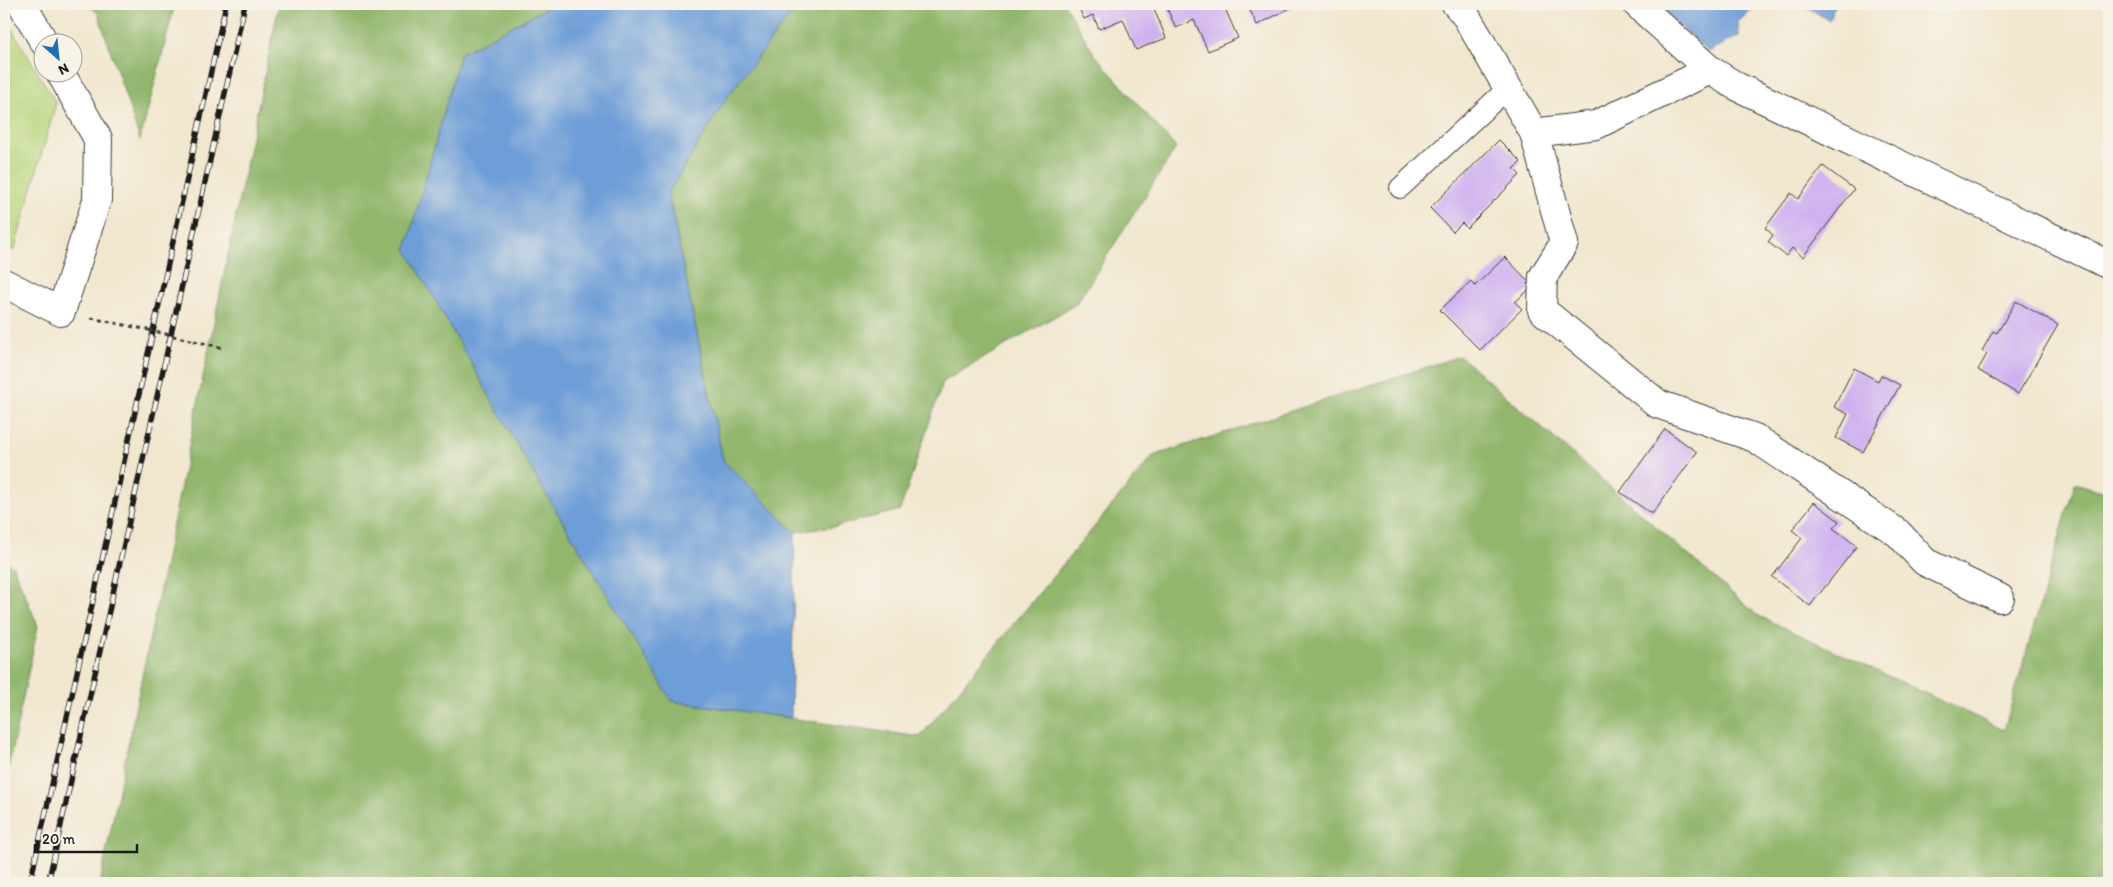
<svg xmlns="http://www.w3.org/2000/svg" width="2113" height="887" font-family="Itim,sans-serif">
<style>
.green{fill:#b7d57c;stroke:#6a784c}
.forest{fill:#91b66c;stroke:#566944}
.water{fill:#6e9ed7;stroke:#455d7a}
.building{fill:#cfb1f0}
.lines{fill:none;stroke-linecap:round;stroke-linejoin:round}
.service-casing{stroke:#3c3a37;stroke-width:22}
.minor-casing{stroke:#3c3a37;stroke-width:30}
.path{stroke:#3c3a37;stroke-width:3;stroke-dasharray:4 4;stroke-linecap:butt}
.service{stroke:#fff;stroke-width:20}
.minor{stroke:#fff;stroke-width:28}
.rail-casing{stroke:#1c1c1c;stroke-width:5.5}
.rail{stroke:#f7f3e8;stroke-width:4;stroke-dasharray:11;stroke-linecap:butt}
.path-bridge{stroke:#3c3a37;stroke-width:3;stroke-dasharray:4 4;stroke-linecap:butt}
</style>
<rect width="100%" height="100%" fill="#f7f3e8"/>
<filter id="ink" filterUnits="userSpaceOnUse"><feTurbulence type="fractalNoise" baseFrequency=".02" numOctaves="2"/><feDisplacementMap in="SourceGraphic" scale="10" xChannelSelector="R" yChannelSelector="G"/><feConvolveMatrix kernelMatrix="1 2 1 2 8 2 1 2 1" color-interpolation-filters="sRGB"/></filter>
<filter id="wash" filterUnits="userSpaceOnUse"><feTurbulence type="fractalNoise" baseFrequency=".0096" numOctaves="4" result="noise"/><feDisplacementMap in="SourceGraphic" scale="20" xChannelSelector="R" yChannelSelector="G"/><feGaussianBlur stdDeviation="1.12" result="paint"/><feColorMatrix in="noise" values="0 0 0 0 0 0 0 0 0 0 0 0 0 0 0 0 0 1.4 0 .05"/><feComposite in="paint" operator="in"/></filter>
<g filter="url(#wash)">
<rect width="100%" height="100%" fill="#f1e7cf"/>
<!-- green -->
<path class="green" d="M4,16L56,103L14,251L4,246Z"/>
<!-- forest -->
<path class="forest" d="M87,4H175L140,140L98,13Z
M279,4H554L460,54L672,701L920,737L1153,456L1460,356L1757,615L2004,730L2075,483L2109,493V883H100Z
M791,4H1064L1095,55L1176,148L1076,304L943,382L900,510L833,527L795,532L723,460L668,193L728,96L794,10Z
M4,561L13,566L38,626L4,787Z"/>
<!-- water -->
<path class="water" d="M554,4H791L794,10L728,96L668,193L723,460L795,532L791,718L672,701L538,481L406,249L460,54Z
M1656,4H1760L1754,7L1738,22L1739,36L1708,52Z
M1802,4H1835L1829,20Z"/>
<g id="blocks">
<!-- building -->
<path class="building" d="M1077,4H1152L1166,38L1136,50L1123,19L1099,29L1093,15L1084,19Z
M1165,4H1223L1238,38L1208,51L1194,20L1176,28Z
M1247,4H1298L1257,25Z
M1499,140L1521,162L1514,169L1520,175L1467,228L1462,223L1453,232L1430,208Z
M1823,166L1854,189L1803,257L1792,248L1786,256L1768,242L1773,235L1765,228L1791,193L1798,199Z
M1505,257L1533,286L1515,302L1522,309L1480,350L1440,310L1471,281L1475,286Z
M2016,301L2058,325L2018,394L1978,370L1987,354L1982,351L1993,331L1997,333Z
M1854,368L1878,381L1881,375L1900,385L1863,452L1836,438L1848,414L1834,407Z
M1665,429L1697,452L1652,514L1620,492Z
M1814,502L1839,521L1833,528L1857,546L1810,606L1772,577L1802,538L1792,530Z"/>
</g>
</g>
<g filter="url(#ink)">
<use href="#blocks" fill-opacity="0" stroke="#3c3a37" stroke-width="1"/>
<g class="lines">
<defs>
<path id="service" d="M1400,188L1508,88"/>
<path id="minor" d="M22,4L44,42
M1456,4L1466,16L1534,133L1564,243L1543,277L1542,310L1658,404L1755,438L1898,533L1925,562L2000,598
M1637,4L1710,70L1736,86L2109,265
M1534,133L1596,125L1710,70
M4,283L61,312L97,200L98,139L60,72"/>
</defs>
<!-- service casing -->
<use href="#service" class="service-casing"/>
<!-- minor casing -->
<use href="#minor" class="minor-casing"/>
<!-- path -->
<path class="path" d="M91,318L149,330
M194,341L224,348"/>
<!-- service -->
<use href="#service" class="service"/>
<!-- minor -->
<use href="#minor" class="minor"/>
<defs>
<path id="rail" d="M30,883L226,4
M48,883L245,4"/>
</defs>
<!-- rail casing -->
<use href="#rail" class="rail-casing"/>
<!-- rail -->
<use href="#rail" class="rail"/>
<!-- path-bridge -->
<path class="path-bridge" d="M149,330L194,341"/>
</g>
</g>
<!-- margin -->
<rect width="2113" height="887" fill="none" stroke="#f7f3e8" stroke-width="20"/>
<!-- north arrow -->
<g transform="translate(58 58) rotate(153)"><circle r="24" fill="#f7f3e8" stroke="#9f9d96"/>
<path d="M0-4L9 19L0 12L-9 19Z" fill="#1f6fb2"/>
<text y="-8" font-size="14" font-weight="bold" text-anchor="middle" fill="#1c1c1c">N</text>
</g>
<!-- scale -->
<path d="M35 844v8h102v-8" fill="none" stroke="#1c1c1c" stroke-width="2.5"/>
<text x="42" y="844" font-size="15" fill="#1c1c1c" stroke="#f7f3e8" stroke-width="4" paint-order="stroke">20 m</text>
</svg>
